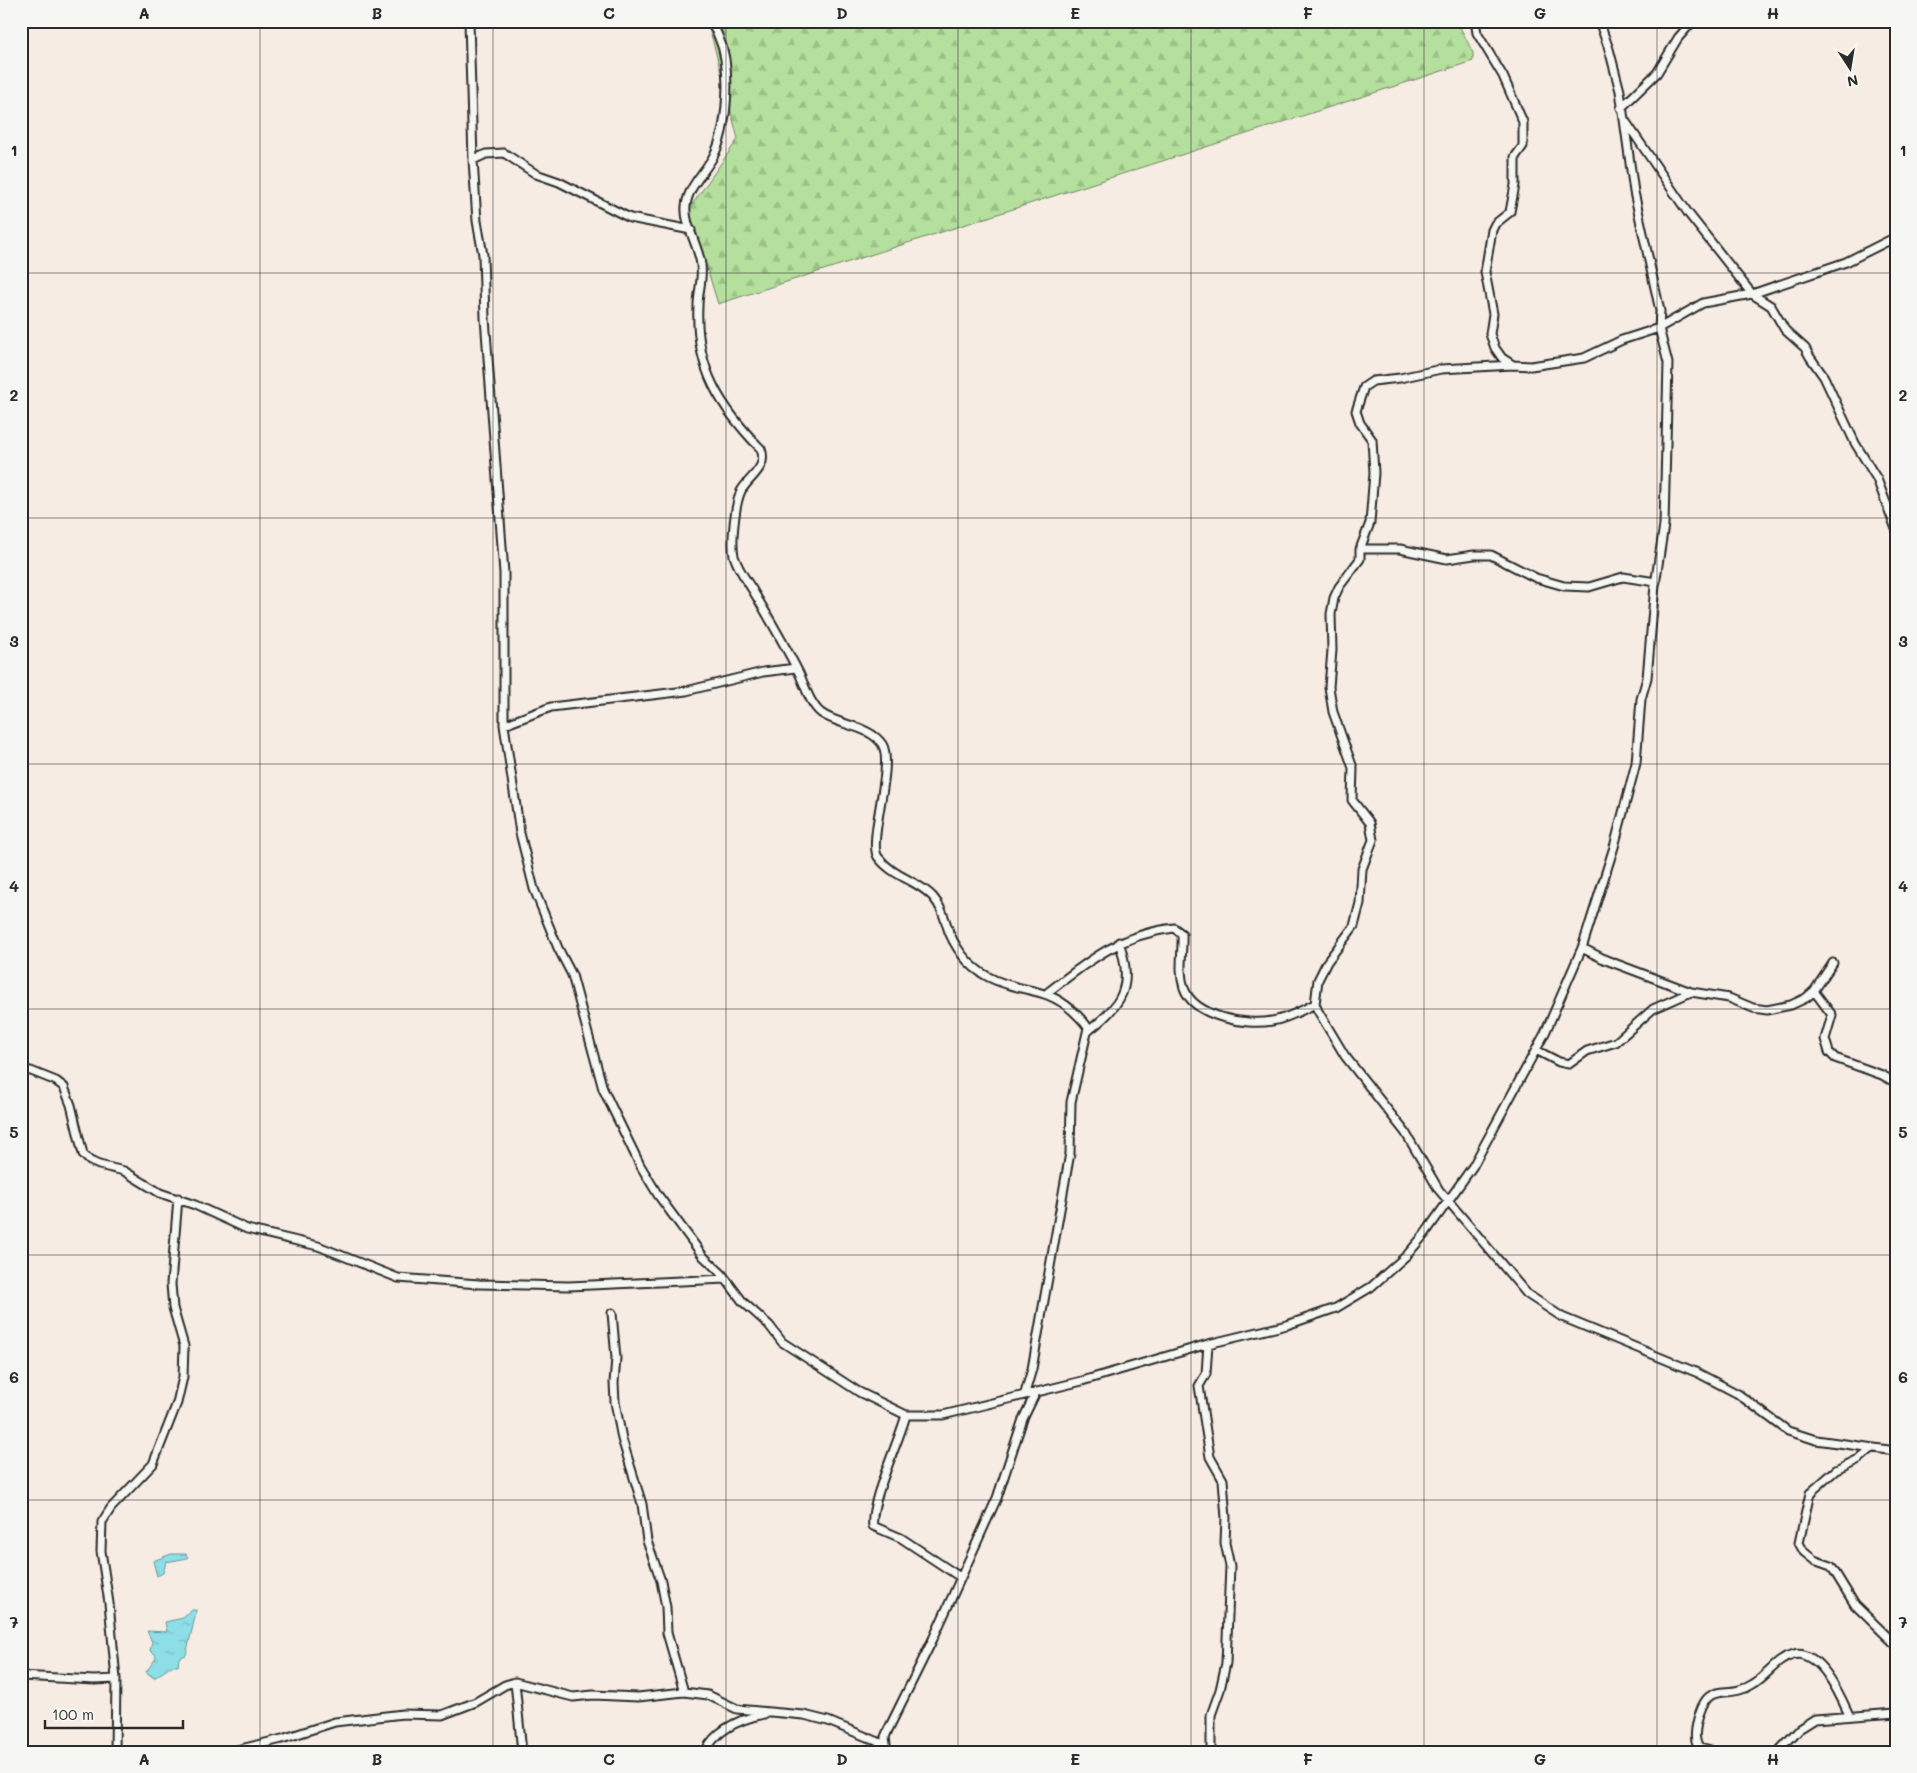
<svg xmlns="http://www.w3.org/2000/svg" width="1917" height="1773" font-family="Mali,sans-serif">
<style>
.forest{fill:url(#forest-firs);stroke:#708564}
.water{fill:url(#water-ripples);stroke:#66969b}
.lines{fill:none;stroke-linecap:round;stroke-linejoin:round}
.street-casing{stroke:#2b2b2b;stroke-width:11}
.street{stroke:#f6f6f2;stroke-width:7}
.grid{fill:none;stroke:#2b2b2b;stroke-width:1;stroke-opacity:0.55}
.neatline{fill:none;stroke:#2b2b2b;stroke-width:2}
.grid-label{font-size:16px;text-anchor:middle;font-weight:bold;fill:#2b2b2b}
</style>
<defs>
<pattern id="forest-firs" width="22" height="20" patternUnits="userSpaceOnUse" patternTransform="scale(1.25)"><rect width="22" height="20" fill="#b4df9c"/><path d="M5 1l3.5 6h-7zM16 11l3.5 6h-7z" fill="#9bc087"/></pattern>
<pattern id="water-ripples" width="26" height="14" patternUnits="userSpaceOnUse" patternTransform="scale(1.25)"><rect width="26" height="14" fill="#8ddee6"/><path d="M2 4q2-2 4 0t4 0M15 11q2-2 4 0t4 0" fill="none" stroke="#7abfc5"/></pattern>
</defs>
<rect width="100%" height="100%" fill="#f7ece4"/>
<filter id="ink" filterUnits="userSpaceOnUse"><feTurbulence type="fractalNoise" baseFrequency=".02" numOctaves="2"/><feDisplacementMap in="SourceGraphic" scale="10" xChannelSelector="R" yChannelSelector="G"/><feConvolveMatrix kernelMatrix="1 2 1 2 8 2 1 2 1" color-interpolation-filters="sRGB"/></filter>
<g filter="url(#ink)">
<!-- forest -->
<path class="forest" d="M706,21H1457L1473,53V61L718,304L689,209L738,139L712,38Z"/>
<!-- water -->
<path class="water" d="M171,1554H186L188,1558L166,1562L163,1573L157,1576L153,1561Z
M192,1610H196V1613L186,1655L179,1658L178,1666H172L154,1678L146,1672L156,1658L155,1654L150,1651L152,1642L147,1631L167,1632L165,1622L183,1618Z"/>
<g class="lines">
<defs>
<path id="street" d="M469,21L473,160L477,221L483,255L485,318L504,573V725L520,833L534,889L558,948L572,975L603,1089L640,1165L658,1195L703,1256L722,1274L743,1302L769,1325L782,1342L859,1392L906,1415H943L1082,1381L1208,1344L1287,1325L1336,1308L1371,1287L1407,1255L1424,1235L1473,1166L1545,1033L1582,948L1614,847L1636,763L1641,699L1647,678L1655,585L1664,525L1668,363L1659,328L1660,311L1634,192L1620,91L1609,49L1599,21
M711,21C713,27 717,32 719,38C732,67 728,129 713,157C704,173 688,187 686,206C684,225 699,246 701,265C703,279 698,292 698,306C695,368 720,407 761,449C768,468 750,476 741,491C735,504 731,542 734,556C738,569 745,578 752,589C768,616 785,645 799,673C805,686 810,704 821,713C839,726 869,725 882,744C895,764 867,842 878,857C894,878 918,880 933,897C942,907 945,920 949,932C958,953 973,971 995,980C1026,993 1046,987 1073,1011C1078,1016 1085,1022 1088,1028L1071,1102L1070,1153L1032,1369L1025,1393
M1475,21L1477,33L1503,76L1523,122V146L1515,157V185L1510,212L1495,224L1492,230L1485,272L1493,314L1490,334L1495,348L1502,358L1513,365L1531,366L1584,358L1622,340L1659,328L1703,303L1752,294L1846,262L1896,237
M1621,108L1657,73L1678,38L1693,21
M1624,119L1688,213L1752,294L1771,306L1785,330L1805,348L1810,357L1824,377L1855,443L1877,479L1896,529
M473,160L486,154L504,153L536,174L559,182L630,218L691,230
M1513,365L1441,369L1400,378L1373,381L1364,387L1356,411L1360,423L1372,440L1374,473L1370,523L1360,549V559L1339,587L1334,598L1331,614L1332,650L1329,687L1333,712L1353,768L1352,800L1370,823L1373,840L1362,869L1360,903L1354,926L1327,962L1318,980L1315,1004L1318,1011L1345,1056L1405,1132L1439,1190L1527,1294L1562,1317L1698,1373L1738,1394L1788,1431L1816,1440L1896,1451
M1360,549H1400L1447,559L1474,555H1491L1536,578L1564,586L1589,587L1623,577L1656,582
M504,725L551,707L686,691L763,672L796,668
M1582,948L1606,960L1691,992L1729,998L1753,1008L1767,1010L1791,1005L1806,998L1814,991L1833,963
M1814,991L1832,1015L1825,1039L1829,1052L1835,1058L1882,1075L1896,1083
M1047,993C1088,961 1121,934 1174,928L1182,934C1183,952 1178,970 1184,988C1194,1017 1246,1026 1272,1021C1287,1019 1302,1010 1315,1004
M1088,1031C1123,1005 1134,985 1119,942
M1536,1050L1559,1062L1569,1064L1587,1051L1616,1042L1653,1009L1691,992
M21,1070L31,1071L56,1081L64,1087L71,1105L83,1154L90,1161L99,1165L124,1171L160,1193L195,1205L247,1229L318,1246L398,1278L479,1284L569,1286L726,1279
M612,1313L616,1358L614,1383L615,1402L622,1439L642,1504L647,1541L661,1581L666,1607L667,1633L684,1692
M1208,1344L1206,1374L1199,1386L1210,1457L1223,1480L1226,1518L1225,1543L1230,1566L1226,1663L1220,1690L1211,1715V1752
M906,1415C899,1442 869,1504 873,1526L901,1538L960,1577
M1872,1448L1859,1459L1836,1470L1810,1493L1799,1543L1804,1552L1814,1560L1831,1566L1855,1605L1896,1645
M21,1676L94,1680L116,1679
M515,1682L522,1752
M115,1752L116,1679L109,1603L101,1551L102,1522L111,1508L153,1464L177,1403L183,1377L184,1346L173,1308L171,1284L178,1198
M228,1752L282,1739L335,1722L403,1714L442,1715L476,1702L505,1685L515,1682L573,1697L593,1695L638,1697L684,1692L708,1695L737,1709L804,1715L828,1721L886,1745
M705,1752C716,1729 740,1719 764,1714
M887,1752L885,1737L888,1730L933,1639L997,1498L1023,1419L1036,1392
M1715,1752L1699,1748C1694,1740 1695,1732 1697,1723C1707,1676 1726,1702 1753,1684C1767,1676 1777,1659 1793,1655C1820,1648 1841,1697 1849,1715
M1778,1752L1799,1729L1815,1719L1896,1713"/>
</defs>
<!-- street casing -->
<use href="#street" class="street-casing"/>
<!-- street -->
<use href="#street" class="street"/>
</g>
</g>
<!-- grid -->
<path class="grid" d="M260,21V1752M493,21V1752M726,21V1752M958,21V1752M1191,21V1752M1424,21V1752M1657,21V1752M21,273H1896M21,518H1896M21,764H1896M21,1009H1896M21,1255H1896M21,1500H1896"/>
<!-- margin -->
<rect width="1917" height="1773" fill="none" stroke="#f6f6f2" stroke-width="55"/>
<!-- north arrow -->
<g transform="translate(1850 68) rotate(168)" stroke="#f6f6f2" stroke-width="4" paint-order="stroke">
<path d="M0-4L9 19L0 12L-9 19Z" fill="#2b2b2b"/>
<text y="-8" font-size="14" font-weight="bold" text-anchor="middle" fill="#2b2b2b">N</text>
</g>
<!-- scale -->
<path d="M45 1720v8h138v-8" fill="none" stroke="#2b2b2b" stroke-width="2.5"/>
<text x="52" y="1720" font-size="15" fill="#2b2b2b" stroke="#f6f6f2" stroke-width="4" paint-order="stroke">100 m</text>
<rect x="28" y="28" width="1862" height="1718" class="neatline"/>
<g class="grid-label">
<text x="144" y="19">A</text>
<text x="377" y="19">B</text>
<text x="609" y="19">C</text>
<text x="842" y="19">D</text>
<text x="1075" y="19">E</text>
<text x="1308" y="19">F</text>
<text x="1540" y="19">G</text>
<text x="1773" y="19">H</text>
<text x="14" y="156">1</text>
<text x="1903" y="156">1</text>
<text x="14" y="401">2</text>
<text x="1903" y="401">2</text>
<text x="14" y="647">3</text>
<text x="1903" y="647">3</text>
<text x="14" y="892">4</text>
<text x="1903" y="892">4</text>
<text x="14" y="1138">5</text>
<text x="1903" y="1138">5</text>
<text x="14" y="1383">6</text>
<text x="1903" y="1383">6</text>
<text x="14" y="1628">7</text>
<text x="1903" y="1628">7</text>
<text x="144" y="1765">A</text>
<text x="377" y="1765">B</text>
<text x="609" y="1765">C</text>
<text x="842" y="1765">D</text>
<text x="1075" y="1765">E</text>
<text x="1308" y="1765">F</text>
<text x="1540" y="1765">G</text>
<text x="1773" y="1765">H</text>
</g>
</svg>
